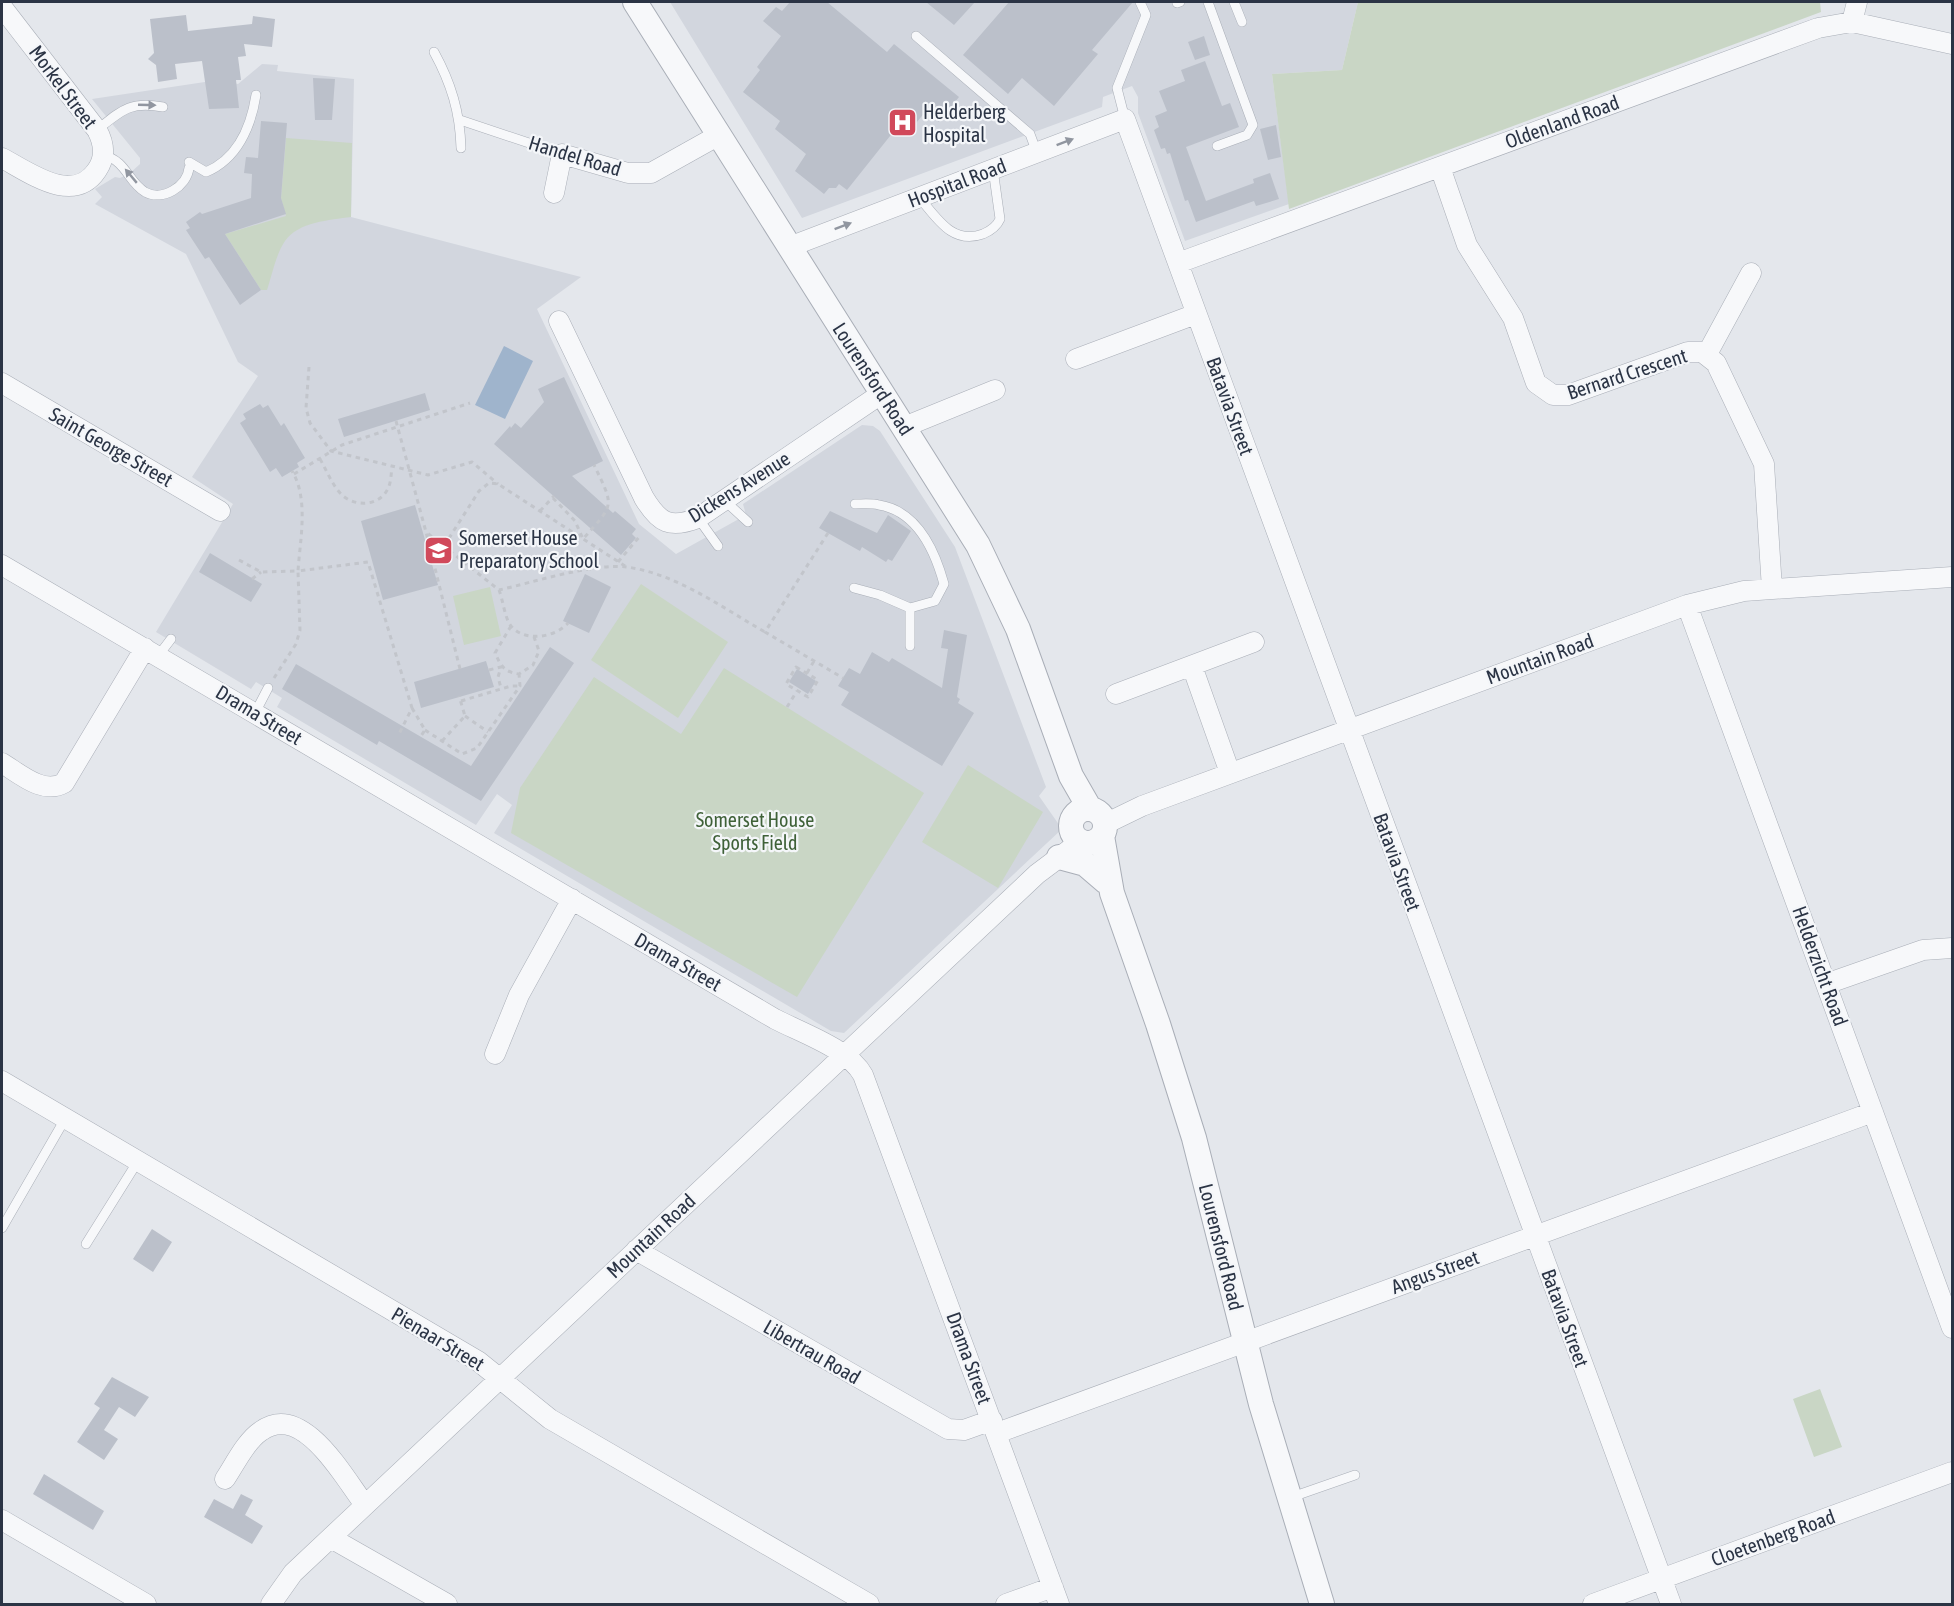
<svg xmlns="http://www.w3.org/2000/svg" width="1954" height="1606" font-family="'Asap Condensed',sans-serif">
<style>
.built{fill:#d2d6de}
.green{fill:#c9d6c5}
.water{fill:#9fb4cc}
.building{fill:#bbc0ca}
.lines{fill:none;stroke-linecap:round;stroke-linejoin:round}
.service-casing{stroke:#a9aeb7;stroke-width:10}
.minor-casing{stroke:#a9aeb7;stroke-width:21}
.tertiary-casing{stroke:#a9aeb7;stroke-width:26}
.path{stroke:#c2c5cb;stroke-width:3;stroke-dasharray:4.5 4.5;stroke-linecap:butt}
.service{stroke:#f7f8fa;stroke-width:9}
.minor{stroke:#f7f8fa;stroke-width:20}
.tertiary{stroke:#f7f8fa;stroke-width:24}
.oneway{fill:#9196a0}
.labels{text-anchor:middle;stroke-width:4.5;stroke-linejoin:round;paint-order:stroke}
.street-label{font-size:20px;fill:#2b3445;stroke:#f4f6f9}
.poi-label{font-size:20px;fill:#2b3445;stroke:#f4f6f9;text-anchor:start}
.park-label{font-size:20px;fill:#3f6138;stroke:#f4f6f9}
</style>
<rect width="100%" height="100%" fill="#e4e7ec"/>
<!-- built -->
<path class="built" d="M670,2H1358L1342,70L1272,74L1289,204L1185,241L1138,113V97L1132,86L1103,97L1102,107L802,218Z
M262,64L278,65L277,71L354,79L351,217L581,277L537,309L639,524L676,554L746,515L743,504L862,425L873,426L880,431L955,547L1046,787L1039,796L1062,829L844,1033L831,1031L494,833L512,805L497,794L476,825L277,707L282,698L256,682L251,689L156,632L233,504L192,477L258,376L238,362L186,254L95,204L102,197L95,189L115,177L120,178L129,174L140,164V158L92,99L218,80L238,84Z"/>
<!-- green -->
<path class="green" d="M1358,2H1820L1821,12L1289,209L1272,74L1342,70Z
M286,138L352,143L351,217C330,220 298,222 285,241C276,254 272,275 267,290H261L225,234L286,216L281,198Z
M641,584L728,642L678,718L591,660Z
M490,587L501,636L464,645L453,596Z
M724,668L924,793L797,997L511,833L520,788L594,677L681,734Z
M968,765L1043,812L998,888L922,842Z
M1820,1389L1842,1447L1814,1457L1793,1399Z"/>
<!-- water -->
<path class="water" d="M504,346L533,361L505,419L475,405Z"/>
<!-- building -->
<path class="building" d="M790,2H827L887,52L894,44L959,97L939,122L926,111L907,134L898,126L847,190L839,184L836,188H829L824,194L795,171L806,154L775,129L780,121L743,92L760,70L757,67L781,36L763,21L776,7L782,11Z
M926,2H975L954,25Z
M1009,2H1133L1092,50L1098,54L1054,106L1022,78L1008,94L963,55Z
M186,15L188,31L252,24L253,16L275,19L272,47L244,44L246,56L238,57L241,80H236L239,108L209,109L202,61L175,64L177,79L158,82L156,65L148,59L154,53L150,19Z
M1204,36L1210,55L1195,60L1188,42Z
M1205,61L1222,106L1230,103L1239,127L1186,147L1206,201L1254,183L1253,179L1270,173L1279,199L1256,206L1254,201L1196,222L1188,200L1185,201L1170,153L1167,154L1165,148L1161,149L1154,130L1159,127L1155,116L1167,111L1159,91L1185,81L1181,70Z
M313,78L335,79L332,120H315Z
M261,121L287,123L281,198L286,214L225,234L261,290L240,305L209,257L205,259L186,230L190,228L186,222L200,212L202,214L251,198L252,174L244,173L246,157L258,158Z
M1276,125L1281,157L1268,160L1260,129Z
M564,377L603,461L572,476L613,513L615,511L636,529L632,534L636,538L621,555L494,444L510,426L511,428L515,423L521,428L544,402L538,389Z
M425,393L430,410L344,437L338,419Z
M260,404L263,408L268,405L281,426L284,423L305,458L297,463L299,467L282,477L276,468L270,472L240,423L246,419L243,414Z
M415,505L438,585L383,600L361,521Z
M830,511L877,533L888,515L911,531L892,561L888,559L886,562L862,547L860,551L819,528Z
M210,553L262,584L251,602L199,572Z
M585,574L611,587L589,633L563,621Z
M944,630L967,635L957,697L960,699L958,703L974,713L942,766L841,705L849,692L838,686L849,668L860,674L872,652L889,662L892,658L942,688L948,649L941,648Z
M550,647L574,663L481,801L379,741L377,745L282,689L296,664L471,766Z
M486,661L494,687L421,708L414,682Z
M797,669L816,681L808,694L789,682Z
M152,1229L172,1242L153,1272L133,1259Z
M112,1377L149,1397L135,1417L119,1407L104,1430L118,1439L104,1460L77,1442L100,1408L94,1404Z
M44,1474L104,1511L93,1530L33,1494Z
M241,1494L253,1500L245,1515L263,1526L252,1544L204,1517L214,1499L233,1509Z"/>
<g class="lines">
<defs>
<path id="service" d="M1208,2L1253,125L1247,135L1217,146
M1234,2L1242,22
M1177,3L1180,2
M916,36L1030,134L1037,153
M434,52C451,83 460,112 461,148
M1125,119L1117,88L1146,15L1140,2
M460,120L562,154
M97,130C122,110 130,101 163,107
M103,155C127,161 127,181 145,192C163,202 187,186 189,168
M189,162L206,172C237,159 251,127 256,95
M919,197C937,218 952,245 983,234C990,231 997,226 1000,219L993,169
M724,500L748,522
M698,518L718,546
M854,588L880,595L910,608L935,601L944,584C935,551 917,511 879,505C872,503 863,504 855,504
M910,608V646
M158,656L171,639
M255,713L268,688
M2,1228L65,1119
M86,1244L138,1161
M1292,1497L1355,1475"/>
<path id="minor" d="M2,7L97,130C104,143 106,157 97,170C73,206 29,172 2,158
M1852,22L1857,2
M1440,167L1467,245L1513,318L1536,383L1553,395H1568L1688,352H1702L1716,363L1764,464L1772,589
M554,193L562,154L628,173H651L719,135
M789,247L1125,119L1671,1604
M1178,263L1818,28L1852,22L1952,44
M559,321L644,498C659,523 670,529 698,518L881,394
M1707,354L1751,273
M1076,359L1196,314
M2,383L220,511
M904,427L995,390
M2,565L775,1019C802,1033 849,1049 863,1075L1059,1604
M1687,605L1952,1328
M1192,666L1230,773
M1116,694L1254,642
M2,763C20,774 43,795 64,783L145,648
M1105,824L1142,806L1687,605L1744,591L1952,577
M1826,984L1923,950L1952,948
M495,1054L519,995L572,899
M2,1081L478,1361L550,1419L869,1604
M636,1250L948,1429L964,1430L992,1420
M997,1433L1873,1112
M225,1479C235,1464 246,1441 261,1431C303,1401 344,1478 365,1505
M2,1520L146,1604
M331,1538L447,1604
M271,1604L293,1573L1037,874L1081,841
M1006,1604L1053,1587
M1593,1604L1952,1472"/>
<path id="tertiary" d="M635,2L978,545L1018,629L1071,776L1090,809
M1071 826a17 17 0 1 1 34 0a17 17 0 1 1-34 0Z
M1102,836L1112,893L1158,1024L1194,1138L1261,1404L1322,1604
M1059,857L1085,864L1106,882"/>
</defs>
<!-- service casing -->
<use href="#service" class="service-casing"/>
<!-- minor casing -->
<use href="#minor" class="minor-casing"/>
<!-- tertiary casing -->
<use href="#tertiary" class="tertiary-casing"/>
<!-- path -->
<path class="path" d="M309,367L306,408L310,423L331,451L428,475L472,462L498,484
M396,421L426,532
M320,459C327,471 332,485 342,495C356,508 382,506 389,486C391,481 391,474 392,468
M294,474L342,445L470,403
M553,498L575,521L583,539C614,504 615,508 594,465
M540,511L554,496
M828,533L765,632L843,678
M444,546L479,491L489,483L498,484L625,566
M239,560L261,572L298,571C300,540 309,499 292,471
M618,562L640,536
M252,579L261,572
M499,590C503,600 505,619 511,626C525,643 556,637 568,623
M511,626L495,653C501,666 504,672 519,674L533,665L539,651L534,637
M796,667L818,680L808,697L786,684Z
M460,669L426,532L499,590C534,582 593,563 627,567C677,574 721,607 765,632
M489,670L501,667L498,677L501,688
M807,673L814,661
M274,678L296,644L300,630L298,571L368,562L412,708L399,734
M461,701L511,686H520
M787,707L797,691
M412,708L425,730L421,736
M465,716L488,732
M425,730L462,754L477,748L520,686L519,674
M442,741L465,716L459,696"/>
<!-- service -->
<use href="#service" class="service"/>
<!-- minor -->
<use href="#minor" class="minor"/>
<!-- tertiary -->
<use href="#tertiary" class="tertiary"/>
</g>
<!-- one-way arrows -->
<defs><path id="oneway-solid" d="M-6-.8H1V-3.2L6.5 0L1 3.2V.8H-6Z" transform="scale(1.5)"/></defs>
<g class="oneway">
<use href="#oneway-solid" transform="translate(147 105) rotate(2)"/>
<use href="#oneway-solid" transform="translate(1065 142) rotate(-21)"/>
<use href="#oneway-solid" transform="translate(131 176) rotate(-130)"/>
<use href="#oneway-solid" transform="translate(843 226) rotate(-21)"/>
</g>
<!-- icons -->
<defs>
<symbol id="hospital-square" viewBox="-11 -11 22 22"><rect x="-9" y="-9" width="18" height="18" rx="4" fill="#d1495b" stroke="#f4f6f9"/><path d="M-5-5h3v3.5h4V-5h3V5h-3V1.5h-4V5h-3Z" fill="#fff"/></symbol>
<symbol id="school-square" viewBox="-11 -11 22 22"><rect x="-9" y="-9" width="18" height="18" rx="4" fill="#d1495b" stroke="#f4f6f9"/><path d="M0-5L7-2L0 1L-7-2ZM-4 1L0 2.5L4 1V4Q0 6-4 4Z" fill="#fff"/></symbol>
</defs>
<g fill-rule="evenodd">
<use href="#hospital-square" x="886" y="106" width="33" height="33"/>
<use href="#school-square" x="422" y="534" width="33" height="33"/>
</g>
<g class="labels">
<!-- street labels -->
<g class="street-label">
<text transform="translate(63 87) rotate(53)" y="7">Morkel Street</text>
<text transform="translate(1562 122) rotate(-20)" y="7">Oldenland Road</text>
<text transform="translate(575 156) rotate(17)" y="7">Handel Road</text>
<text transform="translate(957 183) rotate(-21)" y="7">Hospital Road</text>
<text transform="translate(1627 374) rotate(-18)" y="7">Bernard Crescent</text>
<text transform="translate(873 379) rotate(57)" y="7">Lourensford Road</text>
<text transform="translate(1230 406) rotate(70)" y="7">Batavia Street</text>
<text transform="translate(111 447) rotate(30)" y="7">Saint George Street</text>
<text transform="translate(739 487) rotate(-32)" y="7">Dickens Avenue</text>
<text transform="translate(1540 659) rotate(-20)" y="7">Mountain Road</text>
<text transform="translate(259 715) rotate(31)" y="7">Drama Street</text>
<text transform="translate(1397 862) rotate(70)" y="7">Batavia Street</text>
<text transform="translate(678 962) rotate(30)" y="7">Drama Street</text>
<text transform="translate(1820 966) rotate(70)" y="7">Helderzicht Road</text>
<text transform="translate(651 1236) rotate(-43)" y="7">Mountain Road</text>
<text transform="translate(1221 1247) rotate(76)" y="7">Lourensford Road</text>
<text transform="translate(1435 1272) rotate(-20)" y="7">Angus Street</text>
<text transform="translate(1565 1318) rotate(70)" y="7">Batavia Street</text>
<text transform="translate(438 1339) rotate(31)" y="7">Pienaar Street</text>
<text transform="translate(812 1352) rotate(30)" y="7">Libertrau Road</text>
<text transform="translate(969 1358) rotate(70)" y="7">Drama Street</text>
<text transform="translate(1773 1538) rotate(-20)" y="7">Cloetenberg Road</text>
</g>
<!-- poi labels -->
<g class="poi-label">
<text x="923" y="119">Helderberg<tspan x="923" dy="23">Hospital</tspan></text>
<text x="459" y="545">Somerset House<tspan x="459" dy="23">Preparatory School</tspan></text>
</g>
<!-- park labels -->
<g class="park-label">
<text x="755" y="827">Somerset House<tspan x="755" dy="23">Sports Field</tspan></text>
</g>
</g>
<!-- border -->
<rect width="1954" height="1606" fill="none" stroke="#2b3445" stroke-width="6"/>
</svg>
